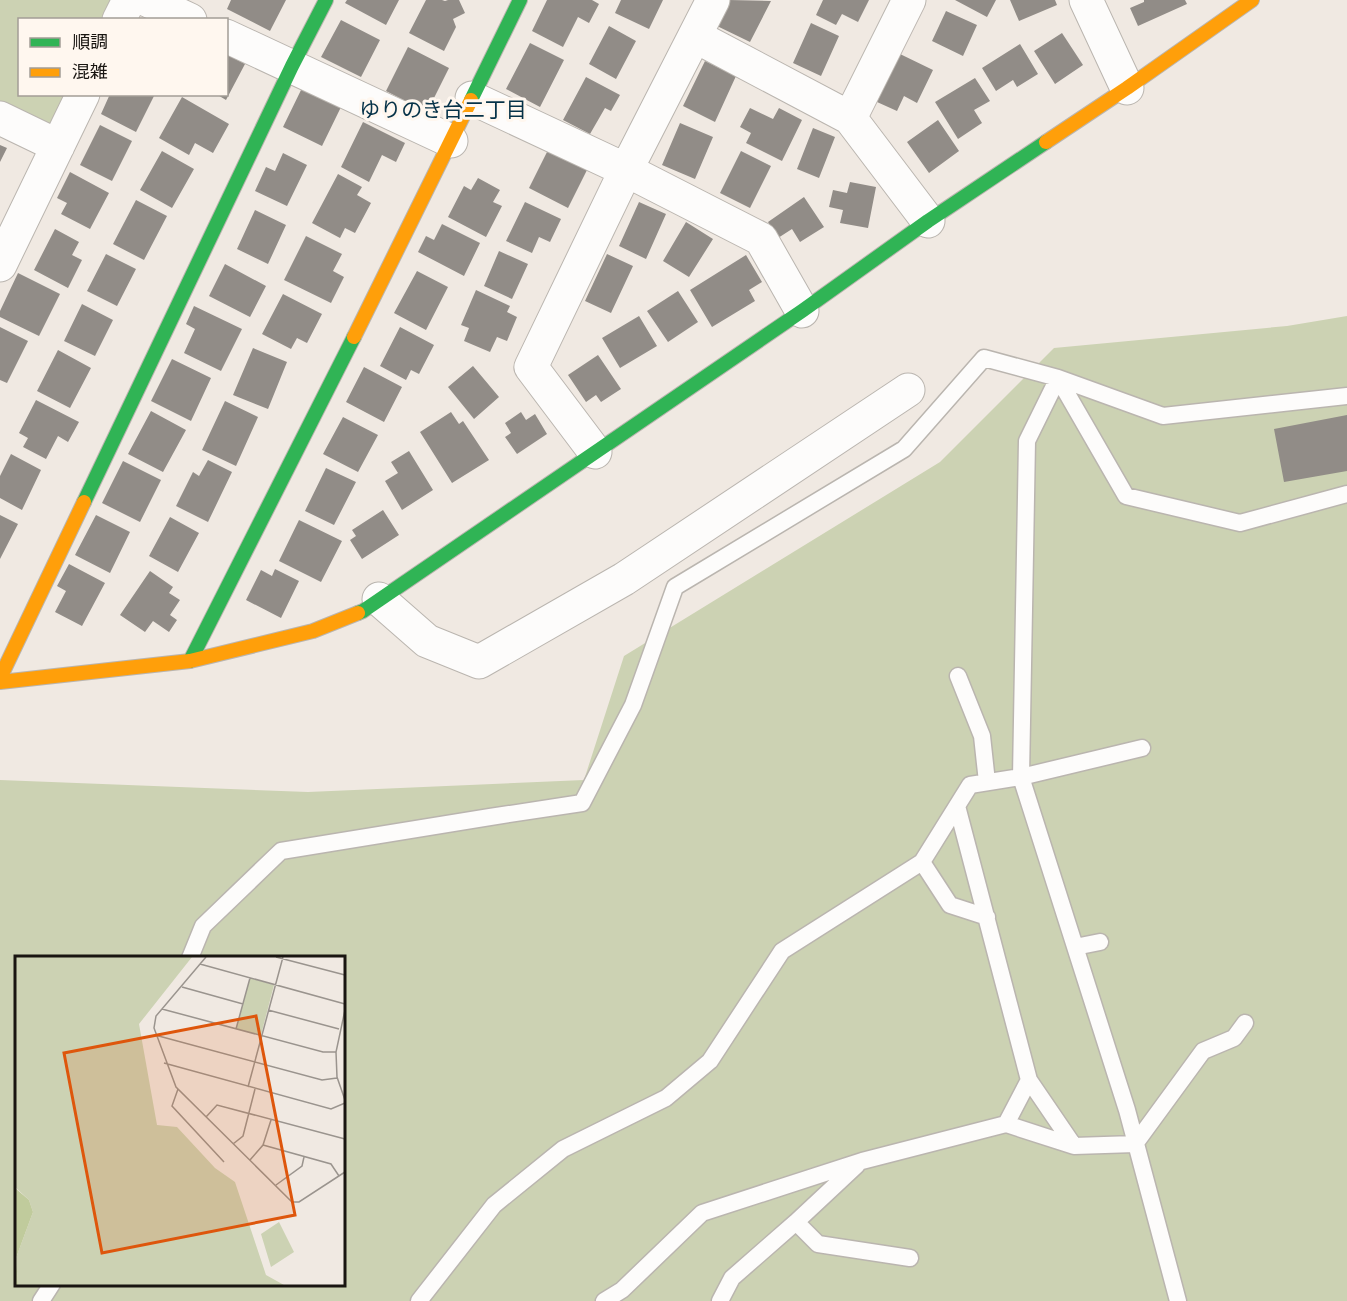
<svg xmlns="http://www.w3.org/2000/svg" width="1347" height="1301" font-family="'Fira Sans Condensed','Noto Sans JP',sans-serif">
<style>
.green{fill:#ccd2b3;fill-rule:evenodd}
.building{fill:#918c87}
.lines{fill:none;stroke-linecap:round;stroke-linejoin:round}
.lane-casing{stroke:#bab5af;stroke-width:19}
.street-casing{stroke:#bab5af;stroke-width:35}
.fast-casing{stroke:#bab5af;stroke-width:16}
.slow-casing{stroke:#bab5af;stroke-width:16}
.lane{stroke:#fdfcfb;stroke-width:16}
.street{stroke:#fdfcfb;stroke-width:33}
.fast{stroke:#30b455;stroke-width:14}
.slow{stroke:#ff9f0a;stroke-width:14}
.labels{text-anchor:middle;stroke-width:6;stroke-linejoin:round;paint-order:stroke}
.neighbourhood-label{font-size:21px;fill:#063248;stroke:#fff7ef}
.inset-road{fill:none;stroke:#9a948e;stroke-width:1.5}
.view{fill:#de560c;fill-opacity:0.15;stroke:#de560c;stroke-width:3}
.inset-edge{fill:none;stroke:#191511;stroke-width:3}
</style>
<rect width="100%" height="100%" fill="#f0e9e2"/>
<!-- green -->
<path class="green" d="M0,0H129L119,19L20,20V94L83,95L58,146L0,118Z
M1347,316V1301H0V780L308,792L584,780L624,656L940,462L1054,348L1287,326ZM16,958H344V1284H16Z"/>
<!-- building -->
<path class="building" d="M231,0H286L270,31L227,9Z
M347,0H399L386,25L345,3Z
M426,0H442L445,1L448,0H459L465,13L453,19L456,27L444,51L409,33Z
M547,0H592L599,4L589,23L578,17L563,47L532,31Z
M621,0H663L649,29L615,13Z
M729,0L771,1L750,42L717,26Z
M823,0H869L858,22L842,14L836,25L816,15Z
M955,0H996L987,17Z
M1010,0H1055L1057,5L1019,21Z
M1144,0H1185L1187,4L1138,26L1130,8L1144,2Z
M946,11L977,25L963,56L932,41Z
M341,20L380,40L361,77L321,57Z
M811,23L839,36L821,76L793,63Z
M609,26L636,41L616,79L589,64Z
M1062,33L1083,65L1055,84L1034,51Z
M530,43L564,60L540,107L506,89Z
M1020,44L1038,74L1017,87L1013,80L996,91L982,68Z
M408,47L449,68L427,112L386,91Z
M226,54L245,64L226,100L216,94H226Z
M900,54L933,70L917,103L904,96L897,111L877,102Z
M705,61L736,76L715,122L683,106Z
M586,77L620,95L611,111L605,108L590,134L563,120Z
M975,78L990,101L974,110L982,123L958,139L935,102Z
M302,88L341,107L322,146L283,127Z
M110,94H155L136,132L101,114Z
M182,97L229,124L213,153L195,143L189,155L159,138Z
M750,108L773,119L779,108L802,120L782,161L746,143L751,133L740,127Z
M938,120L959,151L929,173L907,142Z
M363,122L405,143L396,162L382,155L369,182L341,167Z
M680,123L713,137L695,179L662,165Z
M100,125L132,141L112,181L80,165Z
M813,128L835,137L819,178L797,169Z
M0,145L7,148L0,162Z
M549,148L588,168L568,208L529,188Z
M162,151L194,169L172,208L140,190Z
M741,151L771,166L750,208L720,193Z
M283,153L307,165L287,206L255,191L266,167L275,171Z
M70,172L109,193L90,229L61,214L67,203L57,198Z
M338,174L362,187L357,195L371,203L355,233L345,228L340,238L312,223Z
M478,178L500,190L493,202L502,206L486,237L448,217L464,186L471,190Z
M850,182L876,187L868,228L840,223L843,210L829,207L833,190L847,193Z
M804,197L824,227L800,242L792,229L778,238L768,222Z
M136,200L167,216L144,260L113,244Z
M525,202L561,219L550,242L539,237L532,253L506,241Z
M639,202L666,214L646,259L619,246Z
M255,210L286,225L268,264L237,249Z
M686,222L713,239L689,277L663,261Z
M442,224L480,243L464,276L418,252L426,236L434,240Z
M55,229L79,242L72,255L82,260L68,288L34,270Z
M306,236L342,254L333,271L344,277L331,303L284,280Z
M499,251L528,264L512,299L484,286Z
M106,254L136,269L117,306L87,291Z
M607,254L633,266L611,313L585,301Z
M746,255L762,282L749,290L755,301L712,327L690,290Z
M225,264L266,286L250,317L209,296Z
M417,271L448,287L426,330L394,313Z
M18,273L60,294L39,336L0,317V311Z
M476,290L510,306L507,312L517,317L507,341L497,337L490,352L464,341L469,328L461,325Z
M678,291L698,322L668,342L647,311Z
M283,294L322,314L307,343L297,338L291,349L262,334Z
M82,304L113,320L95,356L64,341Z
M194,306L242,329L221,371L184,353L195,329L186,324Z
M639,316L657,346L620,368L602,338Z
M0,327L28,341L7,383L0,380Z
M400,327L434,345L419,374L411,370L406,380L380,366Z
M253,348L287,362L268,409L233,395Z
M58,350L91,368L70,408L37,391Z
M598,355L621,389L601,402L596,395L586,402L568,375Z
M172,359L211,378L191,421L151,401Z
M473,366L499,397L474,419L448,387Z
M364,367L402,387L384,422L346,402Z
M36,400L79,422L68,442L58,436L46,459L23,447L28,438L19,433Z
M225,401L258,417L236,466L202,450Z
M151,411L186,430L163,472L128,454Z
M451,412L459,424L463,421L489,460L452,483L420,432Z
M521,412L526,420L535,414L547,434L517,454L505,437L511,433L505,423Z
M1347,415V471L1284,482L1274,429Z
M343,417L378,435L358,472L323,454Z
M409,451L433,490L402,510L385,481L398,473L391,462Z
M11,454L41,470L22,510L0,498V476Z
M208,460L232,472L208,522L176,506L193,472L199,476Z
M123,461L161,480L140,522L102,503Z
M326,468L356,482L334,525L305,511Z
M383,510L399,535L362,559L350,540L356,536L352,530Z
M0,515L18,524L0,559Z
M96,515L130,532L110,573L75,555Z
M170,517L199,533L178,572L149,556Z
M299,520L342,541L321,582L279,561Z
M69,564L105,583L82,626L55,612L66,591L57,586Z
M275,569L299,581L281,618L246,600L261,570L272,576Z
M150,571L173,587L169,593L180,600L170,615L177,620L169,632L153,621L145,632L120,615Z"/>
<g class="lines">
<defs>
<path id="lane" d="M1058,378L1126,496L1240,523L1347,494
M1058,378L1163,416L1347,396
M958,676L982,736L987,782
M957,806L1029,1080L1006,1124
M922,862L950,905L987,917
M1075,947L1100,942
M190,958L203,926L281,851L490,817L582,803L633,705L675,587L904,449L984,358L1058,378L1027,441L1021,777L1127,1110L1178,1301
M1029,1080L1074,1146
M796,1222L818,1244L910,1258
M41,1301L52,1284
M419,1301L494,1205L563,1149L666,1098L710,1061L782,951L922,862L970,785L1021,777L1142,748
M604,1301L622,1290L702,1213L862,1161L1006,1124L1074,1146L1135,1144L1203,1051L1234,1038L1245,1023
M720,1301L732,1278L796,1222L857,1165"/>
<path id="street" d="M147,0L190,20
M1086,0L1127,88
M119,20L129,0
M226,36L451,141
M695,36L850,118L928,221
M472,98L626,170L761,239L802,311
M0,118L58,146
M850,118L909,0
M0,265L83,94
M595,452L531,367L626,170L713,0
M379,599L427,641L479,662L624,579L908,390"/>
<path id="fast" d="M471,100L520,0
M84,502L292,66L326,0
M358,613L363,611L802,311L928,221L1046,142
M190,661L354,337"/>
<path id="slow" d="M1046,142L1127,88L1252,0
M354,337L471,100
M0,678L84,502
M0,682L190,661L313,631L358,613"/>
</defs>
<!-- lane casing -->
<use href="#lane" class="lane-casing"/>
<!-- street casing -->
<use href="#street" class="street-casing"/>
<!-- fast casing -->
<use href="#fast" class="fast-casing"/>
<!-- slow casing -->
<use href="#slow" class="slow-casing"/>
<!-- lane -->
<use href="#lane" class="lane"/>
<!-- street -->
<use href="#street" class="street"/>
<!-- fast -->
<use href="#fast" class="fast"/>
<!-- slow -->
<use href="#slow" class="slow"/>
</g>
<g class="labels">
<!-- neighbourhood labels -->
<g class="neighbourhood-label">
<text x="443" y="117">ゆりのき台二丁目</text>
</g>
</g>
<!-- overview -->
<g transform="translate(15 956)">
<rect width="330" height="330" fill="#f0e9e2"/>
<path d="M0,1H177L124,68L142,169L162,171L200,212L220,226L251,319L269,329H3L1,302L18,256L14,244L0,231ZM235,22L259,29L246,79L221,73ZM264,266L279,296L256,311L246,278Z" fill="#ccd2b3"/>
<path d="M0,232L14,244L18,256L1,302L3,329H0Z" fill="#c0cb9c"/>
<path class="inset-road" d="M191,1L141,60L139,72L161,131L277,246H284L330,216M261,1L330,19M185,8L330,48M167,31L228,48M147,53L308,96H321M253,54L324,73M330,54L321,96L322,121L330,144M221,73L235,22M140,79L307,124L322,122M149,107L316,153L330,147M233,131L268,1M163,133L157,150L209,206M191,161L202,149L330,183M218,188L228,180L240,133M248,189L316,208L324,220M235,204L248,189L256,164M261,229L287,210L289,201"/>
<path class="view" d="M241,60L280,259L87,297L49,97Z"/>
<rect width="330" height="330" class="inset-edge"/>
</g>
<!-- legend -->
<rect x="18" y="18" width="210" height="78" fill="#fff7ef" stroke="#a39d96" stroke-width="1.5"/>
<rect x="30" y="38" width="30" height="9" fill="#30b455" stroke="#a39d96" stroke-width="1.5"/>
<text x="72" y="48" font-size="18" fill="#191511">順調</text>
<rect x="30" y="68" width="30" height="9" fill="#ff9f0a" stroke="#a39d96" stroke-width="1.5"/>
<text x="72" y="78" font-size="18" fill="#191511">混雑</text>
</svg>
